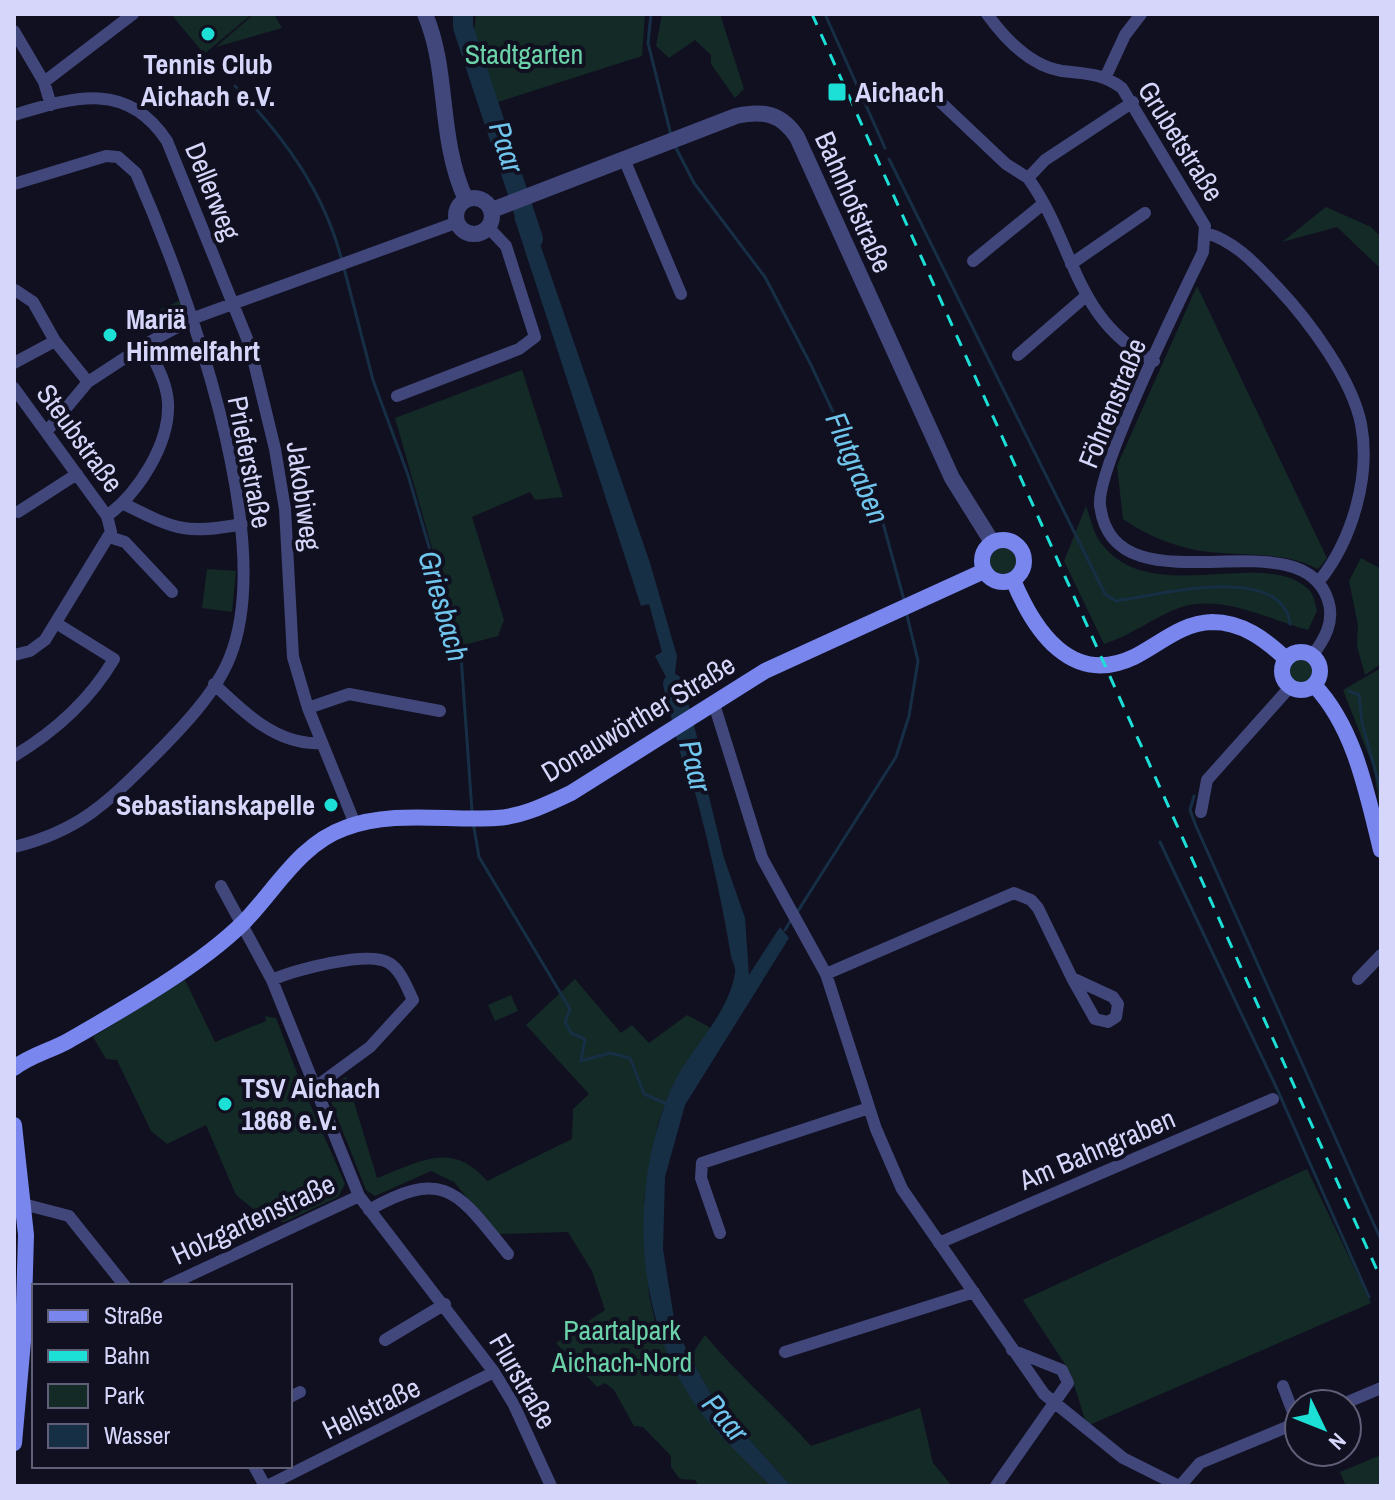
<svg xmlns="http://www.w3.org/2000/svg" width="1395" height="1500" font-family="'Archivo Narrow',sans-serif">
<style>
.green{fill:#142a26}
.water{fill:#162f45}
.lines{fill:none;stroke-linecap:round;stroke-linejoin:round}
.stream{stroke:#162f45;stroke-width:3}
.river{stroke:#162f45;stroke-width:20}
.minor{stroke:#41477a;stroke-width:12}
.tertiary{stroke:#41477a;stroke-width:16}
.secondary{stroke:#7886ee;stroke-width:16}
.rail{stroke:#1cdfd6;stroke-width:3;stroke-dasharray:12 10;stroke-linecap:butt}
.poi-dot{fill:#1cdfd6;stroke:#111021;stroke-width:3}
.labels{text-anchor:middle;stroke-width:8;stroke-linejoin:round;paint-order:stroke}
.park-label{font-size:28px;fill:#6ad1a8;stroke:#111021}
.poi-label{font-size:28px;font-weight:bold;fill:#d5d6fa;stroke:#111021;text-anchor:start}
.street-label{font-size:28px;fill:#d5d6fa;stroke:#111021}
.water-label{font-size:30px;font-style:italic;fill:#70c5ed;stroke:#111021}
</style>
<rect width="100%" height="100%" fill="#111021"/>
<!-- green -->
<path class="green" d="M171,14H252L204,54Z
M254,14H274L282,28L216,47Z
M476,14H645L642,56L498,102L474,32Z
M662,14H720L744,89L735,98L711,64V55L695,40L669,58L656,46Z
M1326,207L1371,227L1381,237V269L1337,227L1282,242Z
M1197,286L1327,558L1318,569C1284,551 1246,556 1209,552C1177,548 1149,537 1123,519L1117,466Z
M181,300L187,316L155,331L148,315Z
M522,370L563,497L535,500L530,492L472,517L504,620L498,636L460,646L395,418Z
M1086,506C1090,517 1093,531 1099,540C1146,611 1265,546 1308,589C1314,594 1315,603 1317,611L1308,630C1267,619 1219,592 1176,609C1151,619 1132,635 1104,644L1064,561Z
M990 561a13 13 0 1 1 26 0a13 13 0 1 1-26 0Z
M1361,558L1381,569V664L1365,675L1357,646L1358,625L1349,581Z
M207,569L236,571L232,612L202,608Z
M1287 671a14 14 0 1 1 28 0a14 14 0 1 1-28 0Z
M1381,668V818L1374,769L1343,690Z
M575,979L621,1033L632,1025L649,1043L687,1015L711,1028L673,1085L658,1123L644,1199L649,1295L655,1321L745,1459L771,1486H699L695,1480L680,1479L671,1467V1456L643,1427L634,1426L614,1390L605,1383L597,1387L556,1343L605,1310L592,1271L568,1232L497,1234L454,1182L431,1171L375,1196L366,1190L328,1094L346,1076L377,1178C420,1162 452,1140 487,1181L572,1139L573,1109L589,1094L526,1025Z
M185,980L215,1042L266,1021L265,1016L276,1018L300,1081L345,1184L338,1197L284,1222L263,1217L236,1195L206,1125L167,1144L151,1131L117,1060L106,1059L93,1037Z
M511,995L518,1011L495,1021L488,1005Z
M1307,1169L1371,1303L1087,1426L1070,1372L1023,1300Z
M705,1335C738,1375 776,1407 811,1446L920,1408L933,1463L952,1486H791L715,1401L690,1357Z
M1381,1455V1486H1346L1340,1472Z"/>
<!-- water -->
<path class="water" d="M529,212L650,563L677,656L675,673L684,708L676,714L666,677L655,656L662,652L649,604L641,606L514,217Z
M693,731L724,858L745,918L749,975L780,927L789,938L685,1105L665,1177L663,1249L675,1325L690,1357L715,1401L791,1486H771C742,1456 708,1428 687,1392C633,1302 631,1184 671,1089C689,1048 727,1019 735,973C736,967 732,962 731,956C719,883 701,810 680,739Z"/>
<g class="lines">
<!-- stream -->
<path class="stream" d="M651,14L648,43L671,135
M825,14L885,148
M235,86C284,137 324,191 342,261
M675,146L694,183L765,277L811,365L880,512L904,600
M889,159L1105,594L1116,601C1159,595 1282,562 1290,624
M344,268L373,380L408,475L461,656L472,811
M1349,691L1359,695L1362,723L1381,791
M1194,796L1190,810L1196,826L1381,1240
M473,822L479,857L570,1009L565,1022L571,1033L585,1039L581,1061L610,1053L630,1058L644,1094L667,1104
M1160,842L1278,1091L1369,1297
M796,914L896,757L909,716L918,661L906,611
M785,930L791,920"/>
<!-- river -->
<path class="river" d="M463,14V27L533,239
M673,684L693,762"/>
<!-- minor -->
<path class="minor" d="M987,14C1005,39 1030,66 1062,71C1086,74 1102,73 1122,88L1205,226L1203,252C1183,293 1096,471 1100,505C1113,617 1300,513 1328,600C1335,621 1325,639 1312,656
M14,31L44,82
M1106,76L1125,35L1141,14
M933,95L1006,164L1028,178
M1133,102L1045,160L1028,178C1075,243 1073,320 1154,361
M51,105L44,82L133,14
M14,115C74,97 127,80 167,141L250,346L275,449L285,509L293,657L308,708L355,824
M624,159L681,294
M14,184L106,156L118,157L136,173C186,287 278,537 230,657C216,693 180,730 153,757C107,803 79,831 14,847
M1206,233C1237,242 1257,266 1278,288C1309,321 1352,379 1361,424C1371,476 1352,540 1320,580
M973,261L1043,204
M1071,264L1145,213
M15,290L33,302L55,341L88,382
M1018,355L1086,296
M14,363L55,341
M14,388L107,516L111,532L45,640L30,651L14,655
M397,396L519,349L535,337L506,246L488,227
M47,431L88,382L146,344L194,318L458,222
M124,504C175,529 185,535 242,524
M18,512L77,474
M107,516C138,493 170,444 168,403C167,382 155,362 146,344
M109,537L125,542L172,592
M214,684C243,712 278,746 321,743
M714,704L762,858L826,974L876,1129L902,1189L1044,1394L1123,1458L1179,1486
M308,708L349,694L440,711
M14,756C54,732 90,700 114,659L56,623
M1201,812L1207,780L1290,687
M221,886L272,980L359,1196L494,1372L514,1405L551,1486
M826,974L1014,893L1031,900L1038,908L1072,978
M1072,978L1113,997L1118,1004L1116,1017L1108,1022L1095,1019Z
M1358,979L1381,955
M272,980C293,970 369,950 389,963C401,970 407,988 413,1000L370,1047L314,1088
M23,1204L69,1216L125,1286
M369,1210C446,1166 459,1194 508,1254
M720,1233L701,1178L702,1163L869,1108
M939,1243L1273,1099
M167,1286L359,1196
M385,1340L445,1304
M785,1352L974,1292
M1283,1386L1297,1423
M290,1397L300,1392
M1343,1404L1381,1388
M254,1466L265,1486
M267,1486L494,1372
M996,1486L1068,1383L1062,1370L1012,1350
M1180,1486L1200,1463L1299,1422"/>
<!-- tertiary -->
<path class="tertiary" d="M425,14C450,73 437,136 466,200
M456 216a18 18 0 1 1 36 0a18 18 0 1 1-36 0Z
M492,210L736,116C763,110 781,113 797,137L952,478L992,542"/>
<!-- secondary -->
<path class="secondary" d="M982 561a21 21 0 1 1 42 0a21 21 0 1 1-42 0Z
M1013,580C1034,630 1071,687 1134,657C1160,644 1181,623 1212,622C1242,622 1265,639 1286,659
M1282 671a19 19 0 1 1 38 0a19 19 0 1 1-38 0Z
M1314,685C1355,728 1367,794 1381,850
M14,1068C31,1055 50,1051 68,1041C122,1010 200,966 244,922C276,889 300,844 345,828C392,810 447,821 496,818C522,817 547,804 571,793L765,671L984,571
M14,1125L26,1235L23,1341L14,1443"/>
<!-- rail -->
<path class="rail" d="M812,14L1381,1279"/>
</g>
<!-- markers -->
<g class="poi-dot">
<circle cx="208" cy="34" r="8"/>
<rect x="827" y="82" width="20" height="20" rx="4"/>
<circle cx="110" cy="335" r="8"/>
<circle cx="331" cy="805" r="8"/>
<circle cx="225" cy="1104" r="8"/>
</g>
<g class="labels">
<!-- park labels -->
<g class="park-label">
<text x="524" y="64">Stadtgarten</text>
<text x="622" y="1340">Paartalpark<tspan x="622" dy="32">Aichach-Nord</tspan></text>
</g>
<!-- poi labels -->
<g class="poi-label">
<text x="208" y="74" text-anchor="middle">Tennis Club<tspan x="208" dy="32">Aichach e.V.</tspan></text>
<text x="855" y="102">Aichach</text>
<text x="126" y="329">Mariä<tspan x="126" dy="32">Himmelfahrt</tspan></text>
<text x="315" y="815" text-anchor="end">Sebastianskapelle</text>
<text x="241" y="1098">TSV Aichach<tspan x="241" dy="32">1868 e.V.</tspan></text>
</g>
<!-- street labels -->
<g class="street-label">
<text transform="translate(1181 141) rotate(58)" y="10">Grubetstraße</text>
<text transform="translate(213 191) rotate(68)" y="10">Dellerweg</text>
<text transform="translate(854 202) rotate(66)" y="10">Bahnhofstraße</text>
<text transform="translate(1112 403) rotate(-68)" y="10">Föhrenstraße</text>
<text transform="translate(80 438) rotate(54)" y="10">Steubstraße</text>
<text transform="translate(250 462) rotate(79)" y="10">Prieferstraße</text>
<text transform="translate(304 496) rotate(82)" y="10">Jakobiweg</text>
<text transform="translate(638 718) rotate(-31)" y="10">Donauwörther Straße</text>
<text transform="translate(1097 1149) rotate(-23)" y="10">Am Bahngraben</text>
<text transform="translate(253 1219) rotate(-25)" y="10">Holzgartenstraße</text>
<text transform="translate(523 1381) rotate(60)" y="10">Flurstraße</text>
<text transform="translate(371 1408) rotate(-26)" y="10">Hellstraße</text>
</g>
<!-- water labels -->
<g class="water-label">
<text transform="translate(506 147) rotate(72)" y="10">Paar</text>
<text transform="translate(857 468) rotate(67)" y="10">Flutgraben</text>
<text transform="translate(443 606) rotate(74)" y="10">Griesbach</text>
<text transform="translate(695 766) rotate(76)" y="10">Paar</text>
<text transform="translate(725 1418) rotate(49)" y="10">Paar</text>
</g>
</g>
<!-- border -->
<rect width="1395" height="1500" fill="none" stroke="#d5d6fa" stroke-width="32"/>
<!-- legend -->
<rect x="32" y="1284" width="260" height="184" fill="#111021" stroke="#5f5f78" stroke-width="2"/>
<rect x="48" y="1310" width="40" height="12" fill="#7886ee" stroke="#5f5f78" stroke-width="2"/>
<text x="104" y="1324" font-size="24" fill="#d5d6fa">Straße</text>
<rect x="48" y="1350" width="40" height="12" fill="#1cdfd6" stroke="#5f5f78" stroke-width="2"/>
<text x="104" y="1364" font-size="24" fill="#d5d6fa">Bahn</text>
<rect x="48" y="1384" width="40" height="24" fill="#142a26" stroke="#5f5f78" stroke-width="2"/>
<text x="104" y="1404" font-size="24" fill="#d5d6fa">Park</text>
<rect x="48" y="1424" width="40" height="24" fill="#162f45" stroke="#5f5f78" stroke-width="2"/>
<text x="104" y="1444" font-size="24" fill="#d5d6fa">Wasser</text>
<!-- north arrow -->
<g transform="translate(1323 1428) rotate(133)"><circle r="38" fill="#111021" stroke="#5f5f78" stroke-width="2"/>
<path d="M0-6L14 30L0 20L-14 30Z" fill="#1cdfd6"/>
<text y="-12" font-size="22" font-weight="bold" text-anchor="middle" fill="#d5d6fa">N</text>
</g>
</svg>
